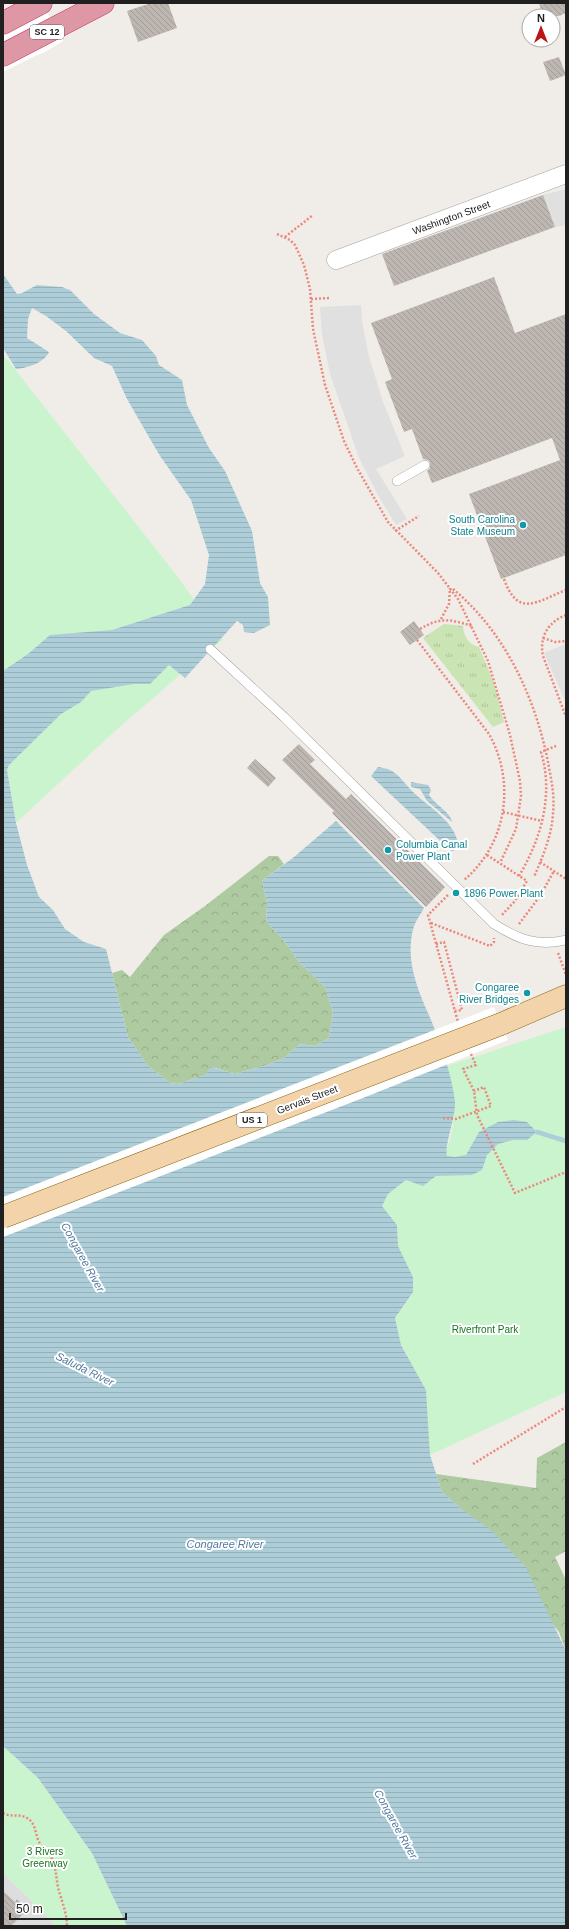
<svg xmlns="http://www.w3.org/2000/svg" width="569" height="1929" font-family="Arial,sans-serif">
<style>
.residential{fill:#dedddd}
.grass{fill:url(#grass-tufts)}
.forest{fill:url(#forest-crowns)}
.park{fill:#caf4cd}
.parking{fill:#e0e0e0}
.water{fill:url(#water-rules)}
.pier{fill:#fff}
.lines{fill:none;stroke-linecap:round;stroke-linejoin:round}
.stream{stroke:#adced8;stroke-width:4.5}
.building{fill:url(#building-back-hatch)}
.lane-casing{stroke:#a1a1a1;stroke-width:10}
.street-casing{stroke:#a1a1a1;stroke-width:19}
.primary-casing{stroke:#8c6310;stroke-width:23}
.highway-casing{stroke:#c83a6b;stroke-width:23}
.path{stroke:#eb887d;stroke-width:2.5;stroke-dasharray:2 2;stroke-linecap:butt}
.lane{stroke:#fff;stroke-width:9}
.street{stroke:#fff;stroke-width:18}
.primary{stroke:#f2d3aa;stroke-width:22}
.highway{stroke:#de98a5;stroke-width:22}
.primary-bridge-casing{stroke:#8c6310;stroke-width:23;stroke-linecap:butt}
.primary-bridge{stroke:#f2d3aa;stroke-width:22}
.culture-dot{fill:#0f9aa8;stroke:#fff;stroke-width:1.5}
.labels{text-anchor:middle;stroke-width:4;stroke-linejoin:round;paint-order:stroke}
.shield{fill:#fff;stroke:#636363;stroke-width:1}
.shield-label{font-size:9px;font-weight:bold;fill:#202020}
.street-label{font-size:10px;fill:#202020;stroke:#fff}
.culture-label{font-size:10px;fill:#0d838f;stroke:#fff;text-anchor:end}
.park-label{font-size:10px;fill:#187420;stroke:#fff}
.water-label{font-size:11px;font-style:italic;fill:#53799f;stroke:#fff}
</style>
<defs>
<pattern id="grass-tufts" width="24" height="20" patternUnits="userSpaceOnUse"><rect width="24" height="20" fill="#cbe4b3"/><path d="M3 7l-1-3M5 7V3M7 7l1-3M15 17l-1-3M17 17v-4M19 17l1-3" fill="none" stroke="#aec39a"/></pattern>
<pattern id="forest-crowns" width="20" height="18" patternUnits="userSpaceOnUse"><rect width="20" height="18" fill="#adcaa1"/><path d="M2 6a3 3 0 1 1 6 0M12 15a3 3 0 1 1 6 0" fill="none" stroke="#95ad8a"/></pattern>
<pattern id="water-rules" width="6" height="5" patternUnits="userSpaceOnUse"><rect width="6" height="5" fill="#adced8"/><path d="M0 2.5h6" fill="none" stroke="#95b1b9"/></pattern>
<pattern id="building-back-hatch" width="6" height="6" patternUnits="userSpaceOnUse"><rect width="6" height="6" fill="#bdb6b1"/><path d="M-1 5l2 2M0 0l6 6M5-1l2 2" fill="none" stroke="#a29c98"/></pattern>
</defs>
<rect width="100%" height="100%" fill="#f0ede8"/>
<!-- residential -->
<path class="residential" d="M3,1873L51,1920L54,1926H3Z"/>
<!-- grass -->
<path class="grass" d="M444,624L463,626C464,637 468,644 479,647L494,683L504,722L493,727L423,638Z"/>
<!-- forest -->
<path class="forest" d="M269,856H278L284,864L262,881L267,904L266,921L285,942L300,963L325,987L333,1012L329,1038L315,1046L300,1044L284,1058L267,1065L235,1074L212,1067L205,1075L178,1084L170,1083L148,1066L128,1037L112,973L122,970L130,977L164,935L205,906Z
M566,1442V1551L555,1557L566,1580V1651L559,1632L460,1508L442,1492L436,1474L536,1488L537,1458Z"/>
<!-- park -->
<path class="park" d="M3,354L177,576L223,640L210,649L116,730L16,823L7,770L3,768Z
M566,1027V1392L430,1455L426,1390L401,1345L395,1318L413,1292V1277L398,1246L397,1225L382,1206L388,1194L406,1180L423,1186C430,1175 439,1164 445,1152C458,1125 455,1093 446,1066Z
M3,1746L38,1778L92,1853L127,1926H54L51,1920L3,1873Z"/>
<!-- parking -->
<path class="parking" d="M566,189V225L555,227L543,195Z
M361,305L362,321L368,353L383,402L405,456L376,469L407,519L396,525L379,497L359,458L330,374L322,334L320,307Z
M566,644V703L544,653Z"/>
<!-- water -->
<path class="water" d="M3,274L17,294L22,293L37,285L62,287L70,290L94,314L120,333L142,340L156,356L159,365L182,380L187,405L209,448L225,471L252,531L260,583L268,597L270,625L254,633L244,632L243,625L237,621L185,678L169,665L150,684H134L91,691L81,702L61,714L9,765L7,770L16,823L27,865L39,897L53,910L65,929L84,942L106,949L128,1037L148,1066L170,1083L178,1084L205,1075L211,1067L235,1074L267,1065L284,1058L300,1044L315,1046L329,1038L333,1012L325,987L300,963L285,942L266,921L267,904L262,881L294,857L336,821L424,908C421,914 416,920 414,926C404,960 418,990 431,1020C441,1045 452,1075 455,1102C456,1117 444,1146 447,1156L455,1157L466,1155L479,1132L498,1122L514,1120L527,1122L537,1132L527,1140H513L498,1144L487,1155L482,1170L472,1175L436,1176L423,1186L406,1180L388,1194L382,1206L397,1225L398,1246L413,1277V1292L395,1318L401,1345L426,1390L430,1455L442,1492L460,1508L491,1530L526,1567L566,1651V1926H127L92,1853L38,1778L3,1746V671L28,654L50,635L112,630L190,605L205,584L209,555L191,500L160,456L127,399L112,366L94,358L66,331L46,316L32,308L28,319L27,338L49,352C44,363 27,368 16,369L3,348Z
M378,767C382,768 386,768 390,770C400,775 404,783 412,791C427,806 455,821 458,844L454,851H451L371,776Z
M411,782L428,785L431,790L429,795C435,804 452,814 452,822L427,801L420,789L411,787Z"/>
<!-- pier -->
<path class="pier" d="M15,3H42L63,41L45,52L33,57L3,72V9Z
M494,1007L508,1040L368,1096L3,1237V1197Z"/>
<g class="lines">
<!-- stream -->
<path class="stream" d="M537,1132L566,1141"/>
</g>
<!-- building -->
<path class="building" d="M151,3H168L177,28L138,42L127,11Z
M539,3H566V13L559,16H543Z
M559,57L566,75L550,81L543,62Z
M543,195L555,227L394,286L382,254Z
M494,277L515,333L566,314V555L501,579L469,494L560,460L552,438L432,483L427,471L430,468V462L428,460L423,459L412,429L404,432L385,382L392,379L371,323Z
M414,621L424,635L410,645L400,632Z
M299,744L315,760L310,764L346,799L351,794L445,887L426,907L332,813L334,811L282,760Z
M255,759L276,778L268,787L247,768Z
M3,1891L15,1902L17,1899L27,1910L11,1926H3Z"/>
<g class="lines">
<defs>
<path id="lane" d="M397,481L425,465
M210,649L284,717L494,924C518,939 537,947 566,940"/>
<path id="street" d="M336,260L566,174"/>
<path id="primary" d="M501,1024L566,996"/>
<path id="highway" d="M3,23L41,3
M3,55L103,3"/>
</defs>
<!-- lane casing -->
<use href="#lane" class="lane-casing"/>
<!-- street casing -->
<use href="#street" class="street-casing"/>
<!-- primary casing -->
<use href="#primary" class="primary-casing"/>
<!-- highway casing -->
<use href="#highway" class="highway-casing"/>
<!-- path -->
<path class="path" d="M277,234L290,240L295,245L304,265L310,289L313,329L325,385L344,441L357,468L388,522L438,573L458,599L488,661L510,735L520,781L521,796L516,829L500,863
M285,237L313,215
M311,299L330,298
M395,531L419,516
M504,579C518,618 536,602 566,590
M453,589C505,632 535,697 548,762C551,779 555,795 553,813C552,835 543,856 534,877
M566,615C548,622 539,637 543,656L566,717
M441,619L449,604L450,588
M420,629C440,617 450,619 472,626
M543,638L555,642L566,641
M417,640L489,734C516,782 507,844 464,880
M503,812L542,821
M487,855L527,881L514,902L501,916
M540,862L566,879
M519,876C541,839 554,795 541,752L556,746
M448,895L428,915L458,1022
M431,923L490,946L494,942V938
M519,924L540,896L554,871
M436,944L444,942L462,1010L454,1011
M558,953L566,975
M471,1054L476,1065L463,1069L474,1091L477,1115L515,1193L566,1172
M443,1118L456,1119L491,1106L484,1087L474,1091
M473,1464L566,1407
M3,1813C11,1818 19,1813 27,1818C36,1823 35,1834 39,1842C42,1848 48,1851 51,1857C56,1867 56,1876 58,1887C61,1900 67,1912 67,1926"/>
<!-- lane -->
<use href="#lane" class="lane"/>
<!-- street -->
<use href="#street" class="street"/>
<!-- primary -->
<use href="#primary" class="primary"/>
<!-- highway -->
<use href="#highway" class="highway"/>
<defs>
<path id="primary-bridge" d="M3,1217L501,1024"/>
</defs>
<!-- primary-bridge casing -->
<use href="#primary-bridge" class="primary-bridge-casing"/>
<!-- primary-bridge -->
<use href="#primary-bridge" class="primary-bridge"/>
</g>
<!-- markers -->
<g class="culture-dot">
<circle cx="523" cy="525" r="4"/>
<circle cx="388" cy="850" r="4"/>
<circle cx="456" cy="893" r="4"/>
<circle cx="527" cy="993" r="4"/>
</g>
<g class="labels">
<!-- shield labels -->
<g class="shield">
<rect x="30" y="25" width="34" height="14" rx="3"/>
<rect x="237" y="1113" width="30" height="14" rx="3"/>
</g>
<g class="shield-label">
<text x="47" y="35">SC 12</text>
<text x="252" y="1123">US 1</text>
</g>
<!-- street labels -->
<g class="street-label">
<text transform="translate(451 217) rotate(-20)" y="4">Washington Street</text>
<text transform="translate(307 1099) rotate(-21)" y="4">Gervais Street</text>
</g>
<!-- culture labels -->
<g class="culture-label">
<text x="515" y="523">South Carolina<tspan x="515" dy="12">State Museum</tspan></text>
<text x="396" y="848" text-anchor="start">Columbia Canal<tspan x="396" dy="12">Power Plant</tspan></text>
<text x="464" y="897" text-anchor="start">1896 Power Plant</text>
<text x="519" y="991">Congaree<tspan x="519" dy="12">River Bridges</tspan></text>
</g>
<!-- park labels -->
<g class="park-label">
<text x="485" y="1333">Riverfront Park</text>
<text x="45" y="1855">3 Rivers<tspan x="45" dy="12">Greenway</tspan></text>
</g>
<!-- water labels -->
<g class="water-label">
<text transform="translate(83 1257) rotate(61)" y="4">Congaree River</text>
<text transform="translate(85 1369) rotate(26)" y="4">Saluda River</text>
<text x="225" y="1548">Congaree River</text>
<text transform="translate(396 1824) rotate(61)" y="4">Congaree River</text>
</g>
</g>
<!-- border -->
<rect width="569" height="1929" fill="none" stroke="#202020" stroke-width="8"/>
<!-- north arrow -->
<g transform="translate(541 28)"><circle r="19" fill="#ffffff" stroke="#a6a6a6"/>
<path d="M0-3L7 15L0 10L-7 15Z" fill="#ba1616"/>
<text y="-6" font-size="11" font-weight="bold" text-anchor="middle" fill="#202020">N</text>
</g>
<!-- scale -->
<path d="M10 1913v6h116v-6" fill="none" stroke="#202020" stroke-width="2"/>
<text x="16" y="1913" font-size="12" fill="#202020" stroke="#ffffff" stroke-width="3" paint-order="stroke">50 m</text>
</svg>
